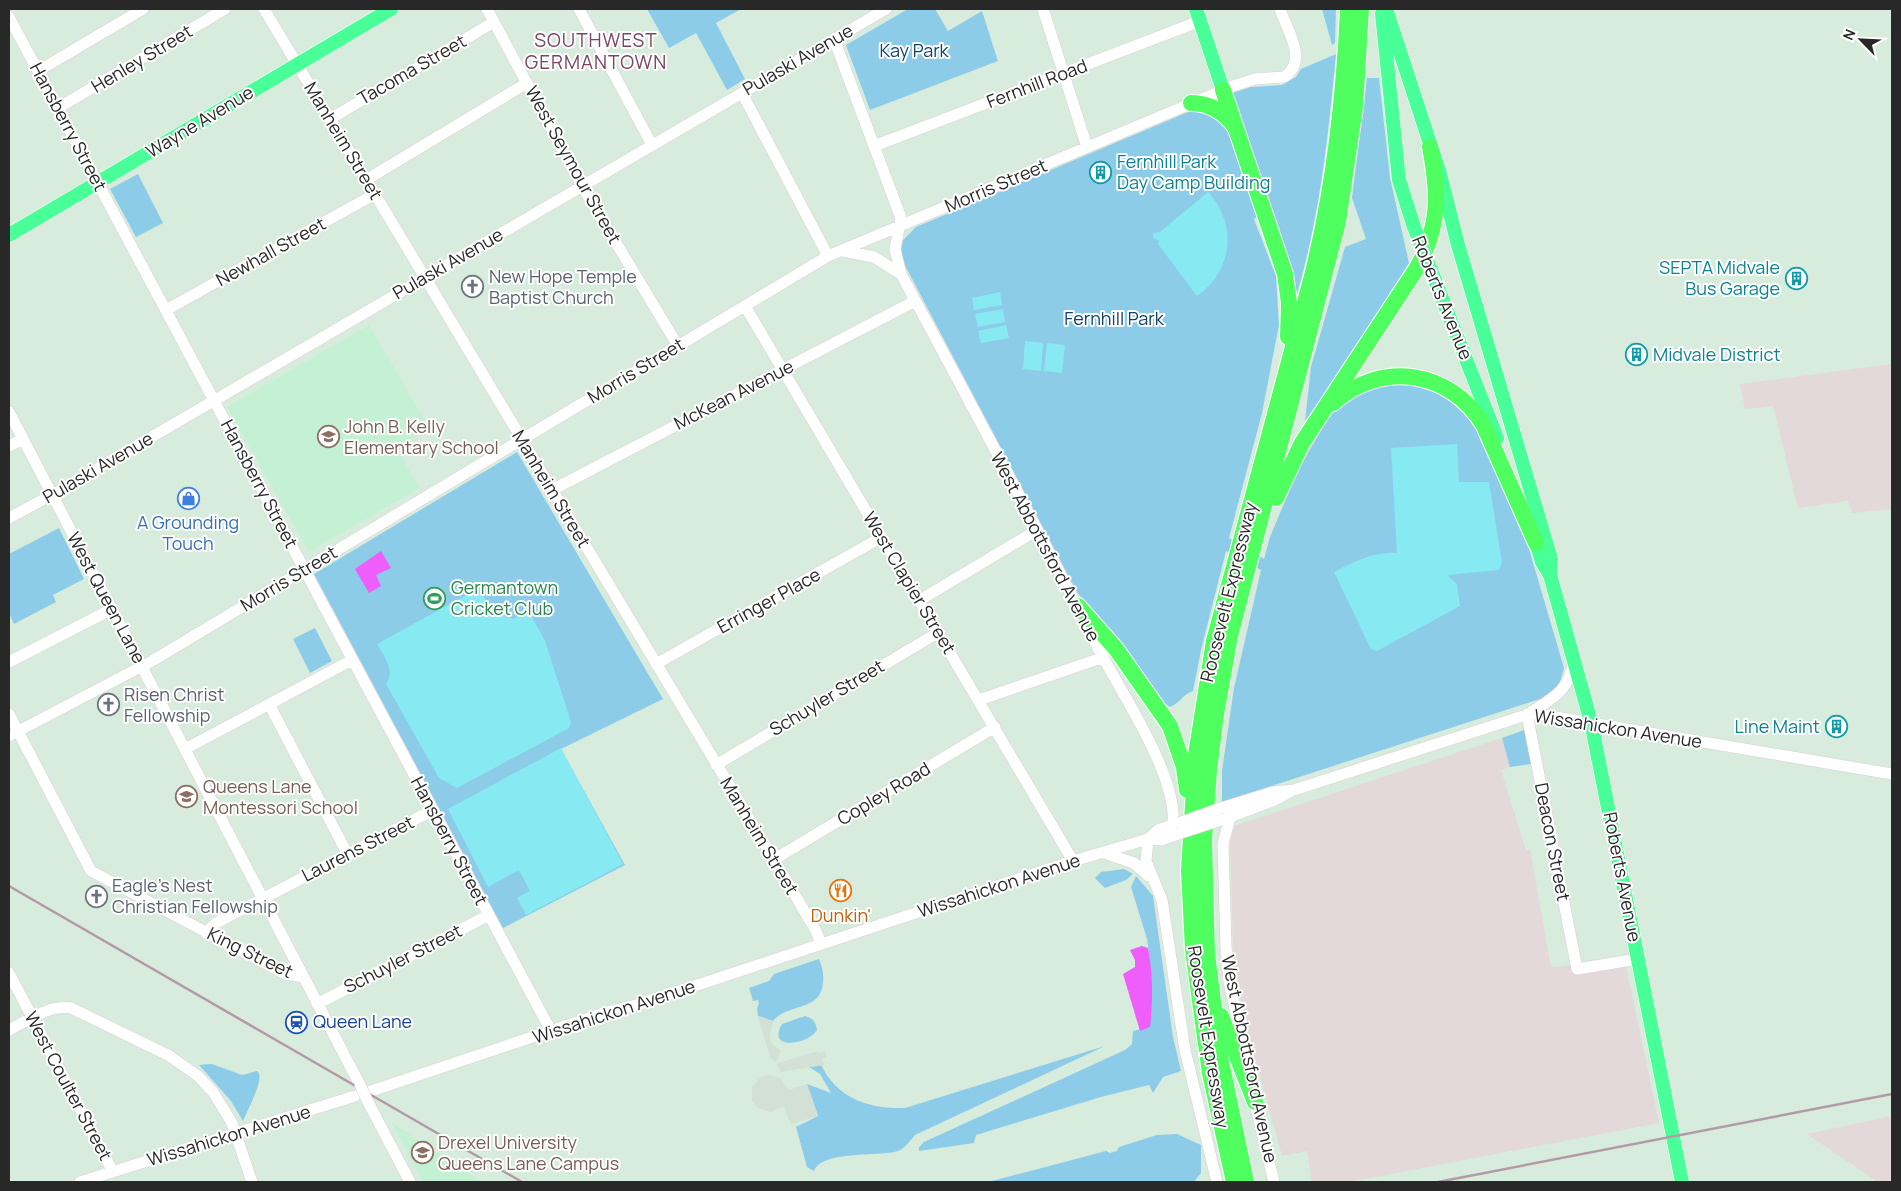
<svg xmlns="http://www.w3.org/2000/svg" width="1901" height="1191" font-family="Manrope,sans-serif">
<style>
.industrial{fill:#e3d9da}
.education{fill:#c4f0d3}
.green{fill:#8dcce9}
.pitch{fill:#87e9f2}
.plaza{fill:#d2e0d6}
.water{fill:#ef5dfb}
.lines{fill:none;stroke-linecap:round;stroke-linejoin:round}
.minor-casing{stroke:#e3ccd8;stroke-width:12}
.major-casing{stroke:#fff;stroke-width:15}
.highway-casing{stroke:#fff;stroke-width:18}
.minor{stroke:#fff;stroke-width:11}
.major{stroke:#49ff97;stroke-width:14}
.highway{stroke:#4fff5f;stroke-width:16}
.rail{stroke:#b49aa7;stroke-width:2.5}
.minor-bridge-casing{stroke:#e3ccd8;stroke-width:12;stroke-linecap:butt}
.major-bridge-casing{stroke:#fff;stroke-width:15;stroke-linecap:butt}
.minor-bridge{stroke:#fff;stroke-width:11}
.major-bridge{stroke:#49ff97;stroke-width:14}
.labels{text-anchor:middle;stroke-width:4;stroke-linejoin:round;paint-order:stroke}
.park-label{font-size:18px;fill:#12426b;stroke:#fff}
.street-label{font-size:18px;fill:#282828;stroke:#fff}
.culture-label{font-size:18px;fill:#0d838f;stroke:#fff;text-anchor:start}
.worship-label{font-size:18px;fill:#5b616d;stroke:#fff;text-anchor:start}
.education-label{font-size:18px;fill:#785e54;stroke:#fff;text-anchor:start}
.shop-label{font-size:18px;fill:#366cbe;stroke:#fff}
.leisure-label{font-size:18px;fill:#27864d;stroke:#fff;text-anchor:start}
.food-label{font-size:18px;fill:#c56008;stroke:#fff}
.transit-label{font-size:18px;fill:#164399;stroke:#fff;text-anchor:start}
.neighbourhood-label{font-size:19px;letter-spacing:1px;fill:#7c4461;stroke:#fff}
</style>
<rect width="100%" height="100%" fill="#d7ecdc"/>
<!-- industrial -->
<path class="industrial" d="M1892,364V509L1852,513L1848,501L1798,508L1773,406L1745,409L1740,384Z
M1502,738L1510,767L1501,770L1526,850H1530L1551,967L1572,965L1574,974L1626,966L1659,1123L1349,1182H1312L1307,1151L1282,1156L1242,1012L1233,945L1230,838L1235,826L1243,823Z
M1892,1116V1182H1878L1807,1134Z"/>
<!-- education -->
<path class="education" d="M369,325L429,428L396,447L419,488L309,552L227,407Z
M392,1123L481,1182H423Z"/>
<!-- green -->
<path class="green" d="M647,9H741L716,23L745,79L727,90L696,33L669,48Z
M908,9H935L948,31L982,11L998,61L870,110L846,45Z
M1322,9H1336L1335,43L1332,45Z
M1336,54C1328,137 1320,217 1296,297L1232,93L1251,87L1282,85L1296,77L1301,69Z
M1367,78H1379L1390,178L1409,263L1327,394L1305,421L1311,367L1345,247L1366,239L1352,198Z
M1199,109L1225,121L1258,216L1254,219L1276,276L1279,325L1262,413L1229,538L1264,559L1270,537L1299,468L1330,415L1366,386L1419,381L1468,409L1524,532L1564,668L1559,686L1546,697L1222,802V771L1234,688L1261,570L1226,551L1201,650L1193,691C1183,694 1180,703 1170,707L1160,700L1077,592L900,256L903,240L916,227L1193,110Z
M138,174L163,223L136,237L110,189Z
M517,452L663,699L561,749L625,865L503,928L314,574Z
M59,528L84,579L53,595L56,602L14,624L9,613V554Z
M315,628L332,661L310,673L293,639Z
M1524,730L1531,764L1510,767L1502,738Z
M1124,869L1133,874L1126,880L1105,888L1095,878L1101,872Z
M1136,876L1153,896L1173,1037L1181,1071L1163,1077L1153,1093L1149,1085L1101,1097L976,1135L974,1143L919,1151V1147L924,1142L1125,1050L1132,1044L1133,1031L1150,1027V961L1147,939L1131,887Z
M819,959C822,966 824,974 823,982C822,1012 787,1003 773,1021L758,1016L757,1009L759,1003L758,1000L753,1001L749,988L769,981L774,974Z
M805,1016C813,1018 816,1022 817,1030C808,1045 766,1051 782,1024Z
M1105,1046L915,1135C911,1140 904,1149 898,1151C878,1157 823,1150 814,1171L807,1167L796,1127L818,1116L807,1084L831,1093L820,1074L809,1067L821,1065C838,1099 869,1109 905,1108Z
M212,1064L242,1075L257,1071L259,1073C262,1084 248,1109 243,1121L231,1101L199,1065Z
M1177,1134L1201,1145V1173L1194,1182H988L1106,1151L1110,1153L1117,1151L1119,1147L1157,1135Z"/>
<!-- pitch -->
<path class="pitch" d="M1208,192C1238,224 1233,271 1197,296L1158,244L1159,241L1153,238V233L1160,232Z
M1000,292L1002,305L974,310L972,298Z
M1003,309L1005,322L978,327L975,314Z
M1006,325L1009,338L981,343L978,331Z
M1025,341L1043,343L1041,371L1023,369Z
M1047,343L1065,345L1062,373L1044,371Z
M1457,444L1459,482H1489L1502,562L1499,570L1447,575L1457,584L1460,606L1377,651L1371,649L1334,572C1354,562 1374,551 1397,553L1391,448Z
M479,588L493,613L513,619L528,610L545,641L571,722L569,728L457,788L439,778L386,684C396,671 384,656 377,644Z
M561,748L623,864L526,915L517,898L530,891L519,870L488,887L448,809Z"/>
<!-- plaza -->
<path class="plaza" d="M758,1016L773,1021L769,1037L772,1044L781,1051L776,1062L770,1058Z
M819,1051L820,1053L825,1051L827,1056L822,1058L824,1065L780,1072L777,1063Z
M770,1075L780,1078L789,1090L807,1084L818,1116L791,1124L783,1106L771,1112L758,1108L752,1101V1087L761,1077Z"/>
<!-- water -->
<path class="water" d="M381,551L391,568L376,575L381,586L369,593L355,569Z
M1142,946L1148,948C1153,973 1153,1001 1150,1027L1140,1031L1123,974L1135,967V960L1130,950Z"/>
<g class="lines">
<defs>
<path id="minor" d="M264,9L795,895L816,931L821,944
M487,9L582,186L678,346
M579,9L652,145
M1043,9L1087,147
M9,17L551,1031
M834,39L901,218L895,249L901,274C967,397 1034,520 1097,646C1120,691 1178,775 1173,825
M38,71L143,9
M742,93L828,256
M58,108L225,9
M330,119L494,22
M874,146L1200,21
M366,180L527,83
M843,251L874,257L901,274
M745,306L1073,861
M166,310L375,194
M9,412L360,1085
M9,446L23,439
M552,490L915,301
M9,518L59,491L886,9
M920,600L1037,530
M9,662L112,609
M656,664L882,537
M979,700L1104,657
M269,704L348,855
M9,714L91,871L285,974L304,977
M1527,714L1577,969L1638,959
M1528,714C1552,698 1568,693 1574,661
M9,736L152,661L828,256L1233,86L1255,79L1284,77C1309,61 1287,30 1280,9
M185,749L352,660
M716,765L939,632
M1221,808L1273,792L1294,790L1532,713L1892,774
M1230,817L1223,844L1226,947L1229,981L1248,1069
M1224,819L1275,800L1290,792
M1148,839L1146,861L1162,900L1185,1050L1217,1182
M1148,839L1158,830L1179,823
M1104,853L1134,863L1149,876
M773,860L995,727
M206,933L216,923L433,810
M9,973L113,1172
M317,1004L489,915
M9,1030C29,1020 48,1005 71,1008L168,1055L198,1076L213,1092L232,1123L252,1182
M371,1091L607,1012L640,1004L1073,861L1148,839L1161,840L1178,834
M1253,1095L1274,1182
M369,1104L410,1182
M80,1182L355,1096"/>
<path id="major" d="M1196,9L1223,90
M1386,9L1440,174L1458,245L1551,559L1550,575
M1382,14L1399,180L1414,227
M9,235L391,9
M1434,278L1497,438
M1533,533L1542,562L1550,575L1591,722L1682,1182"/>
<path id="highway" d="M1223,90L1285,274L1289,303L1288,337
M1191,103C1210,103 1224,112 1235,127
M1333,403C1381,360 1451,370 1484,426L1536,543
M1276,498L1302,443L1417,268C1440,225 1439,194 1430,147
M1078,606L1116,649L1170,726L1184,767L1187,790
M1221,1016L1255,1102
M1234,1182L1210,1073L1193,950L1189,871L1196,755L1214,641L1312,276C1334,188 1344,99 1348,9
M1246,1182L1220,1057L1207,954L1204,840L1209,771L1216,714L1230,636L1338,222L1355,107L1361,9"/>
</defs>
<!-- minor casing -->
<use href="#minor" class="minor-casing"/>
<!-- major casing -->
<use href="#major" class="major-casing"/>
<!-- highway casing -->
<use href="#highway" class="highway-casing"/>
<!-- minor -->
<use href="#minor" class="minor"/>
<!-- major -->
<use href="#major" class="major"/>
<!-- highway -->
<use href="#highway" class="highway"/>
<!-- rail -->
<path class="rail" d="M9,886L522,1182
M1438,1182L1892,1094"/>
<defs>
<path id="minor-bridge" d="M1179,823L1221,808
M1178,834L1221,820
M360,1085L369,1104"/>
<path id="major-bridge" d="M1414,227L1434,278"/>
</defs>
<!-- minor-bridge casing -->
<use href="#minor-bridge" class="minor-bridge-casing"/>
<!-- major-bridge casing -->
<use href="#major-bridge" class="major-bridge-casing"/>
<!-- minor-bridge -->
<use href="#minor-bridge" class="minor-bridge"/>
<!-- major-bridge -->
<use href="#major-bridge" class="major-bridge"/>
</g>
<!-- icons -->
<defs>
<symbol id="building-ring" viewBox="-11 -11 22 22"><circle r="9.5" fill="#fff" stroke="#0f9aa8" stroke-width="1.5"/><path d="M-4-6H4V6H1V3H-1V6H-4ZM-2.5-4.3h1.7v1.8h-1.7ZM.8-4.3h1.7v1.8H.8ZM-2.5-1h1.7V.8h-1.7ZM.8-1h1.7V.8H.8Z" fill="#0f9aa8"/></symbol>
<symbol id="church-ring" viewBox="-11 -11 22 22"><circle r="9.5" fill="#fff" stroke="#6b7280" stroke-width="1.5"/><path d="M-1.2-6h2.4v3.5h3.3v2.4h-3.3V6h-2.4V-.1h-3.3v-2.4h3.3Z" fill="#6b7280"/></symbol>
<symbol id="school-ring" viewBox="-11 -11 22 22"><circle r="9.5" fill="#fff" stroke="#8d6e63" stroke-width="1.5"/><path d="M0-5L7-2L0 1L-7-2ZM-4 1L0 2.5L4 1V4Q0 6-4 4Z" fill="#8d6e63"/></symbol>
<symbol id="shop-ring" viewBox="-11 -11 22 22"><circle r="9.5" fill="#fff" stroke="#3f7fe0" stroke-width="1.5"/><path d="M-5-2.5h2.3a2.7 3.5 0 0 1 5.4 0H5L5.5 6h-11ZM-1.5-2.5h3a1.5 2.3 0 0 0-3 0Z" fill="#3f7fe0"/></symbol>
<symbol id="stadium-ring" viewBox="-11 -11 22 22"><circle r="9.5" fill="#fff" stroke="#2e9e5b" stroke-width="1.5"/><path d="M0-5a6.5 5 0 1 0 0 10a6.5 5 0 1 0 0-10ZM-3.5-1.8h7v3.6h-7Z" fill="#2e9e5b"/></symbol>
<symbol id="restaurant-ring" viewBox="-11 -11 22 22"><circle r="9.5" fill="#fff" stroke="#e8710a" stroke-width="1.5"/><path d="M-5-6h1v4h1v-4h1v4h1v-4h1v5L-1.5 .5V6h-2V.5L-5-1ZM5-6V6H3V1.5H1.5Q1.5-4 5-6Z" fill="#e8710a"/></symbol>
<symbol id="station-ring" viewBox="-11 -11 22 22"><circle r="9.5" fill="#fff" stroke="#1a4fb4" stroke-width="1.5"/><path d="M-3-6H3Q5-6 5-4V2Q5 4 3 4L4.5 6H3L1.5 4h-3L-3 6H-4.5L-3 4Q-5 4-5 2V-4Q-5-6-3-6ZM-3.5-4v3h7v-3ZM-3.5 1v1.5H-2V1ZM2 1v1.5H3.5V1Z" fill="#1a4fb4"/></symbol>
<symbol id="university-ring" viewBox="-11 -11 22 22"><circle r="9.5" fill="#fff" stroke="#8d6e63" stroke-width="1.5"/><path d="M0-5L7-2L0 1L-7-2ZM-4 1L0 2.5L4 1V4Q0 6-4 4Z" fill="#8d6e63"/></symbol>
</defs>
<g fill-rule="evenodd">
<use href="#building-ring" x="1088" y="160" width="25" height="25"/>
<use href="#building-ring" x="1784" y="266" width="25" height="25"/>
<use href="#church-ring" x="460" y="274" width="25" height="25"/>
<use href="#building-ring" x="1624" y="342" width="25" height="25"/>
<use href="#school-ring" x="316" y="424" width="25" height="25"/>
<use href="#shop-ring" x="176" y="486" width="25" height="25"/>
<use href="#stadium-ring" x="422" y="586" width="25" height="25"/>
<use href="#church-ring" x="96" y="692" width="25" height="25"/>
<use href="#building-ring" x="1824" y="714" width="25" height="25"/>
<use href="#school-ring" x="174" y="784" width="25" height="25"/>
<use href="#restaurant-ring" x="828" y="878" width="25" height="25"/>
<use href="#church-ring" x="84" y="884" width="25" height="25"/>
<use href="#station-ring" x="284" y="1010" width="25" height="25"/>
<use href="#university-ring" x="410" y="1140" width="25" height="25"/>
</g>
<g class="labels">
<!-- park labels -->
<g class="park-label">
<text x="914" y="57">Kay Park</text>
<text x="1114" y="325">Fernhill Park</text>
</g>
<!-- street labels -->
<g class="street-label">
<text transform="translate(142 59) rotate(-31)" y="6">Henley Street</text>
<text transform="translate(798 60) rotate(-30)" y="6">Pulaski Avenue</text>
<text transform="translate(412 70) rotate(-30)" y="6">Tacoma Street</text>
<text transform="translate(1037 84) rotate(-21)" y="6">Fernhill Road</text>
<text transform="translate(200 122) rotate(-31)" y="6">Wayne Avenue</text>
<text transform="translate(68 127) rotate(62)" y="6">Hansberry Street</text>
<text transform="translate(343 141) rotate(59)" y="6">Manheim Street</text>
<text transform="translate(573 165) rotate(61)" y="6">West Seymour Street</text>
<text transform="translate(996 186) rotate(-23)" y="6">Morris Street</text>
<text transform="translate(271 252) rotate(-29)" y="6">Newhall Street</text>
<text transform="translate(448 264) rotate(-30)" y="6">Pulaski Avenue</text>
<text transform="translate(1442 298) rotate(68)" y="6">Roberts Avenue</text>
<text transform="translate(636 371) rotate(-31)" y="6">Morris Street</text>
<text transform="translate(734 395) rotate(-27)" y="6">McKean Avenue</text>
<text transform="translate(98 468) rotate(-30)" y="6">Pulaski Avenue</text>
<text transform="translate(259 484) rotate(62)" y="6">Hansberry Street</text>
<text transform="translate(551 489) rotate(59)" y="6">Manheim Street</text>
<text transform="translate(1045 547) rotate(62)" y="6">West Abbottsford Avenue</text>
<text transform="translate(289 579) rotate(-31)" y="6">Morris Street</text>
<text transform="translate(909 583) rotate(59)" y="6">West Clapier Street</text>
<text transform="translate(1229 592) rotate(-76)" y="6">Roosevelt Expressway</text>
<text transform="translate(106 598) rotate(62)" y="6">West Queen Lane</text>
<text transform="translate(769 601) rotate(-29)" y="6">Erringer Place</text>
<text transform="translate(827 698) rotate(-31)" y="6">Schuyler Street</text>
<text transform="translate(1618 729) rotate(9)" y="6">Wissahickon Avenue</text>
<text transform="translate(884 794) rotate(-31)" y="6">Copley Road</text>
<text transform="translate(759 836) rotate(59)" y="6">Manheim Street</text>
<text transform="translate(449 841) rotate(62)" y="6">Hansberry Street</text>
<text transform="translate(1552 842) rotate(79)" y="6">Deacon Street</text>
<text transform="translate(358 849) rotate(-27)" y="6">Laurens Street</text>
<text transform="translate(1622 877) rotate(79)" y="6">Roberts Avenue</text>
<text transform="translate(999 886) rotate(-18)" y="6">Wissahickon Avenue</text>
<text transform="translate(250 953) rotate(26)" y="6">King Street</text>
<text transform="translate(403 959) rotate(-27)" y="6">Schuyler Street</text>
<text transform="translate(614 1012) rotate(-18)" y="6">Wissahickon Avenue</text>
<text transform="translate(1208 1037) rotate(81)" y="6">Roosevelt Expressway</text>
<text transform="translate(1249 1059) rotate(78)" y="6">West Abbottsford Avenue</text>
<text transform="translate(68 1086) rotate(62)" y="6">West Coulter Street</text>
<text transform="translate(229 1136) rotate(-17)" y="6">Wissahickon Avenue</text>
</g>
<!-- culture labels -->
<g class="culture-label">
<text x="1117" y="168">Fernhill Park<tspan x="1117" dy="21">Day Camp Building</tspan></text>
<text x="1780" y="274" text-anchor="end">SEPTA Midvale<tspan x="1780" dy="21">Bus Garage</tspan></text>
<text x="1653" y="361">Midvale District</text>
<text x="1820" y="733" text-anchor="end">Line Maint</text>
</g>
<!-- worship labels -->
<g class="worship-label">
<text x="489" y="283">New Hope Temple<tspan x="489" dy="21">Baptist Church</tspan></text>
<text x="124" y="701">Risen Christ<tspan x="124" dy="21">Fellowship</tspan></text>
<text x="112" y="892">Eagle's Nest<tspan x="112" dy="21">Christian Fellowship</tspan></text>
</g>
<!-- education labels -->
<g class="education-label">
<text x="344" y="433">John B. Kelly<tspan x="344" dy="21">Elementary School</tspan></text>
<text x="203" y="793">Queens Lane<tspan x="203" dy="21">Montessori School</tspan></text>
<text x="438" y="1149">Drexel University<tspan x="438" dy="21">Queens Lane Campus</tspan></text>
</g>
<!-- shop labels -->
<g class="shop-label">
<text x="188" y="529">A Grounding<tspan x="188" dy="21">Touch</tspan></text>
</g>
<!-- leisure labels -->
<g class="leisure-label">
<text x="451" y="594">Germantown<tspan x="451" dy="21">Cricket Club</tspan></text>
</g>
<!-- food labels -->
<g class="food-label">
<text x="841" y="922">Dunkin'</text>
</g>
<!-- transit labels -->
<g class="transit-label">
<text x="313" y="1028">Queen Lane</text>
</g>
<!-- neighbourhood labels -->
<g class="neighbourhood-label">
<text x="596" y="47">SOUTHWEST<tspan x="596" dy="22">GERMANTOWN</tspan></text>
</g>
</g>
<!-- border -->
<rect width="1901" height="1191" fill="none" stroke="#282828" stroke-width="20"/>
<!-- north arrow -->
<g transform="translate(1861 40) rotate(294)" stroke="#ffffff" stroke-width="4" paint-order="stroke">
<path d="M0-4L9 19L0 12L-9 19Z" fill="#282828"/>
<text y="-8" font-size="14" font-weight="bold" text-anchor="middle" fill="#282828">N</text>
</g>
</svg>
